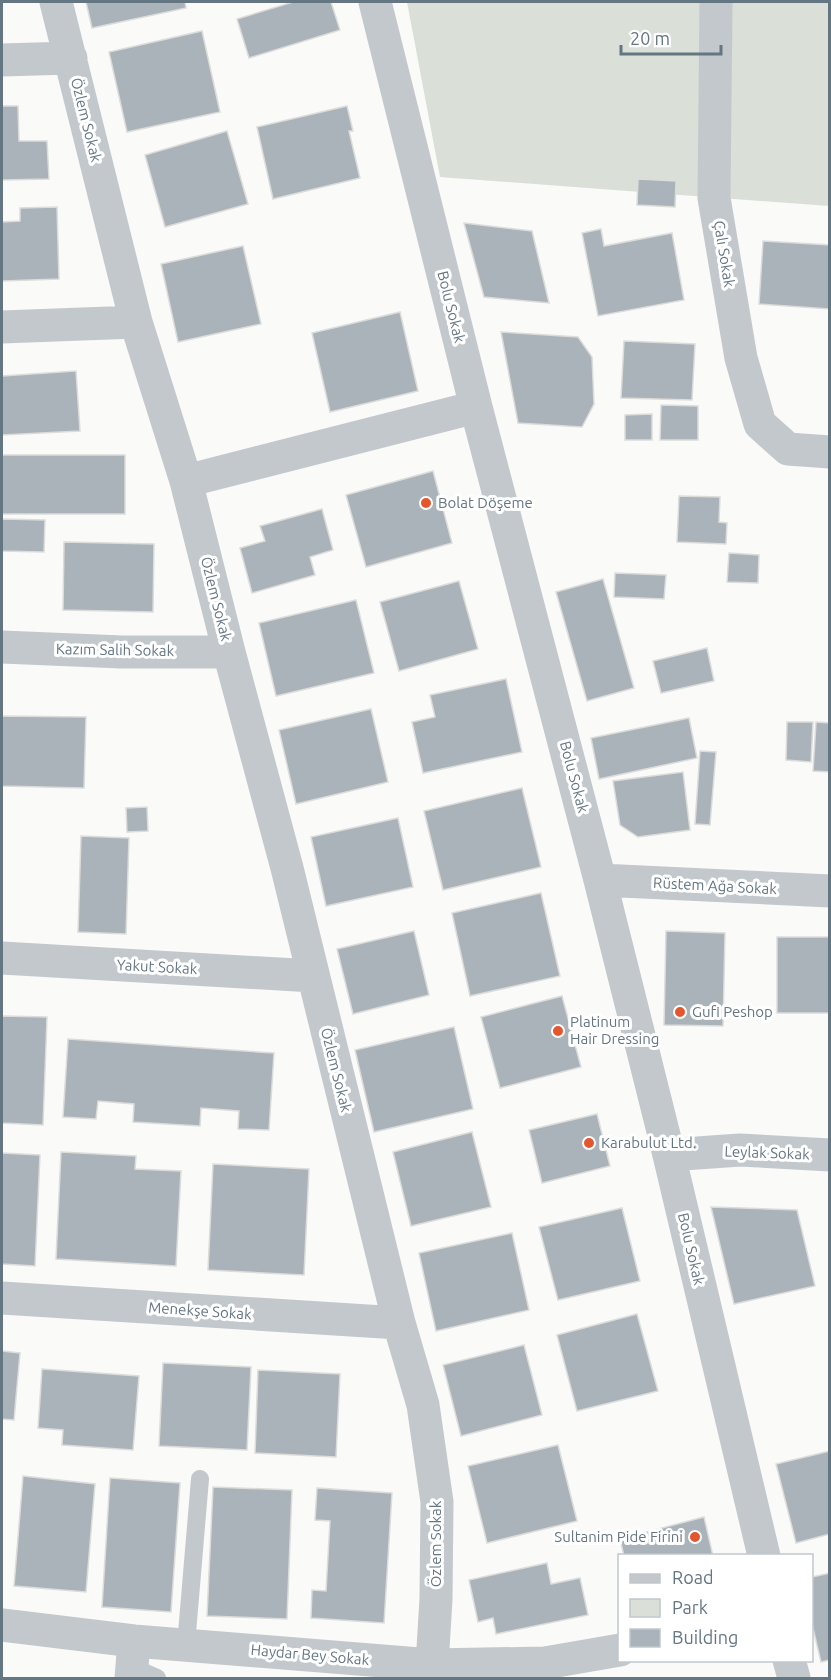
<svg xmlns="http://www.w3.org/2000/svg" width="831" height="1680" font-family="Ubuntu,sans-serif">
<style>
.green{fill:#dadfd7}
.building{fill:#aab3b9;stroke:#dcdcda;stroke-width:1.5}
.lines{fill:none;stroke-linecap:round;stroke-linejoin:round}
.lane{stroke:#c3c8cc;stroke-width:18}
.street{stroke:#c3c8cc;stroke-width:33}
.poi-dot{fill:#e4572e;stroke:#fff;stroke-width:2}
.labels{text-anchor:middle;stroke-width:6;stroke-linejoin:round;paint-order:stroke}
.street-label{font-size:15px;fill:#657683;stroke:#fff}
.poi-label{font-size:15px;fill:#657683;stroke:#fff;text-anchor:start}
</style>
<rect width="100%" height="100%" fill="#fafaf8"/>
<!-- green -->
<path class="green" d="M407,2H829V206L440,177Z"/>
<!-- building -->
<path class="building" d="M86,2H185L186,8L92,28Z
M293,2H331L340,30L249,58L237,19Z
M202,31L220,112L127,132L109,52Z
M2,106H18L19,141H47L49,179L2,180Z
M347,106L353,131H349L360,178L273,199L257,127Z
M227,131L248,204L165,227L145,155Z
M638,179L676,181L675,207L637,205Z
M57,207L59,279L2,281V222L20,221V208Z
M464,223L532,231L549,303L484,297Z
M601,229L604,246L672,233L684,300L598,316L582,233Z
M763,241L830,245V309L759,304Z
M243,246L261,324L178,342L161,264Z
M400,312L418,391L330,412L312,333Z
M501,332L578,337L592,357L594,404L582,427L518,423Z
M624,341L695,344L692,400L621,398Z
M76,371L80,431L2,435V376Z
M661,405L698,406V440H660Z
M652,414V440H625V415Z
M2,455H125V514H2Z
M433,471L452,543L366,567L346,495Z
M679,496L720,497L719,522L727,523L726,544L677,542Z
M322,509L333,550L310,557L315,575L252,593L240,548L265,541L260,526Z
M2,519L45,520L44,552L2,551Z
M64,542L154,544L153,612L63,610Z
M729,553L759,555L758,583L727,582Z
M615,573L666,575L664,599L614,597Z
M603,579L634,688L587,701L556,592Z
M459,581L478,649L399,671L380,602Z
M356,600L374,673L276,696L259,623Z
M707,648L714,681L661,693L653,661Z
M506,679L522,752L423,773L412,722L435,717L430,695Z
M371,709L388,782L296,804L279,730Z
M2,716L86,717L84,788L2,786Z
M689,718L697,758L599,779L591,738Z
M787,722H813L811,762L786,760Z
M816,722L830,723V772L813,771Z
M700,751L716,752L710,825L695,824Z
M683,772L690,830L638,837L620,825L613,781Z
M522,788L541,867L443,890L424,811Z
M147,807L148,831L127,832L126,808Z
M398,818L413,887L326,906L311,837Z
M81,836L129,838L126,934L78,932Z
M541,893L560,976L470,996L452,913Z
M414,931L429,995L353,1014L337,949Z
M666,931L725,933L723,1026L664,1025Z
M777,937H830V1013H777Z
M562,996L581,1067L500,1088L481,1017Z
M2,1016L47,1017L43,1125L2,1123Z
M454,1027L473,1109L374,1132L355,1050Z
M68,1039L274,1053L269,1130L238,1129L239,1111L201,1108L200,1126L133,1122L134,1104L98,1101L96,1119L63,1117Z
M597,1114L610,1166L542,1183L529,1130Z
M472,1132L491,1207L411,1226L393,1152Z
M61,1152L136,1156L135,1169L181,1171L176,1266L56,1259Z
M2,1153L40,1155L35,1266L2,1264Z
M213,1164L309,1169L304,1275L208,1270Z
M711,1207L797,1210L815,1286L734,1304Z
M622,1208L640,1281L558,1300L539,1227Z
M512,1233L529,1310L436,1331L419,1253Z
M637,1314L658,1391L577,1411L557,1335Z
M524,1345L542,1415L461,1436L443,1365Z
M2,1351L20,1353L14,1420L2,1419Z
M163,1363L251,1367L247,1450L159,1446Z
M42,1369L139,1376L133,1450L62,1445L63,1430L38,1428Z
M258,1370L340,1374L336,1457L255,1453Z
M558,1445L577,1521L487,1543L468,1466Z
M830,1451V1534L796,1543L776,1464Z
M23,1476L95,1484L86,1592L14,1586Z
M110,1478L180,1483L171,1612L102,1607Z
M213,1487L292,1490L287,1619L207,1616Z
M317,1488L392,1493L384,1623L311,1618L312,1590L326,1591L330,1521L315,1520Z
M704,1517L713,1556H624L620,1539Z
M547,1563L551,1584L580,1578L588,1615L496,1634L493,1618L478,1622L469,1580Z
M830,1573V1660L821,1662L812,1624V1577Z"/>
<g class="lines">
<!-- lane -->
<path class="lane" d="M186,1645L200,1479
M132,1667L157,1678"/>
<!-- street -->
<path class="street" d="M56,2L136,322L186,481L229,652L287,868L399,1323L423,1405L437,1502L436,1599L432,1665
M375,2L476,407L600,880L669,1155L764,1556
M716,2L714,198L741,358L760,424L788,449L830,452
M2,60L71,58
M2,327L136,322
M186,481L476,407
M2,647L122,652H229
M600,880L830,891
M2,958L313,976
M669,1155L740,1150L830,1155
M2,1298L399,1323
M2,1625L134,1641L432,1665L545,1663L620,1650
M789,1660L794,1678
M131,1678L134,1641"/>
</g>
<!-- markers -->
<g class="poi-dot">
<circle cx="426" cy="503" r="6"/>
<circle cx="680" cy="1012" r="6"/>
<circle cx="558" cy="1031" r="6"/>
<circle cx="589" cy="1143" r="6"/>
<circle cx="695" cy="1537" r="6"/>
</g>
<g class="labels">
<!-- street labels -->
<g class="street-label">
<text transform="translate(86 120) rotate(76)" y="5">Özlem Sokak</text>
<text transform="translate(724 254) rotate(81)" y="5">Çalı Sokak</text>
<text transform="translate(451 307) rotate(76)" y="5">Bolu Sokak</text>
<text transform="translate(216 599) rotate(76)" y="5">Özlem Sokak</text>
<text transform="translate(115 650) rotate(1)" y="5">Kazım Salih Sokak</text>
<text transform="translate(574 777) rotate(75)" y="5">Bolu Sokak</text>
<text transform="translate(715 886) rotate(3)" y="5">Rüstem Ağa Sokak</text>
<text transform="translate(157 967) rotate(3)" y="5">Yakut Sokak</text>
<text transform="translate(336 1070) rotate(76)" y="5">Özlem Sokak</text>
<text transform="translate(767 1153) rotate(2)" y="5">Leylak Sokak</text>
<text transform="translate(691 1249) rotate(77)" y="5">Bolu Sokak</text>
<text transform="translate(200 1311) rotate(4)" y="5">Menekşe Sokak</text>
<text transform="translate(436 1544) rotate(-90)" y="5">Özlem Sokak</text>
<text transform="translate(310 1655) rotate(5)" y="5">Haydar Bey Sokak</text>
</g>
<!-- poi labels -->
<g class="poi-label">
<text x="438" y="508">Bolat Döşeme</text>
<text x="692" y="1017">Gufi Peshop</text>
<text x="570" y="1027">Platinum<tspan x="570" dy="17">Hair Dressing</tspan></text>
<text x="601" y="1148">Karabulut Ltd.</text>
<text x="683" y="1542" text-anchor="end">Sultanim Pide Firini</text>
</g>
</g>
<!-- border -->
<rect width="831" height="1680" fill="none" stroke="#657683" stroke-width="6"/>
<!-- legend -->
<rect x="618" y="1554" width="195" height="108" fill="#ffffff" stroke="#c1c8cd" stroke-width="1.5"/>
<rect x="630" y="1574" width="30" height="9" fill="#c3c8cc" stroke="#c1c8cd" stroke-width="1.5"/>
<text x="672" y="1584" font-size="18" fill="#657683">Road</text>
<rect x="630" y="1599" width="30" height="18" fill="#dadfd7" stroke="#c1c8cd" stroke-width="1.5"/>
<text x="672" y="1614" font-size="18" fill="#657683">Park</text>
<rect x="630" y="1629" width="30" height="18" fill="#aab3b9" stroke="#c1c8cd" stroke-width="1.5"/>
<text x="672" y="1644" font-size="18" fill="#657683">Building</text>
<!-- scale -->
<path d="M621 45v9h100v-9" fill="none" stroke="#657683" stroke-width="3"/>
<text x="630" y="45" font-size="18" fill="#657683" stroke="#ffffff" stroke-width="4.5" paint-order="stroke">20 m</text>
</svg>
